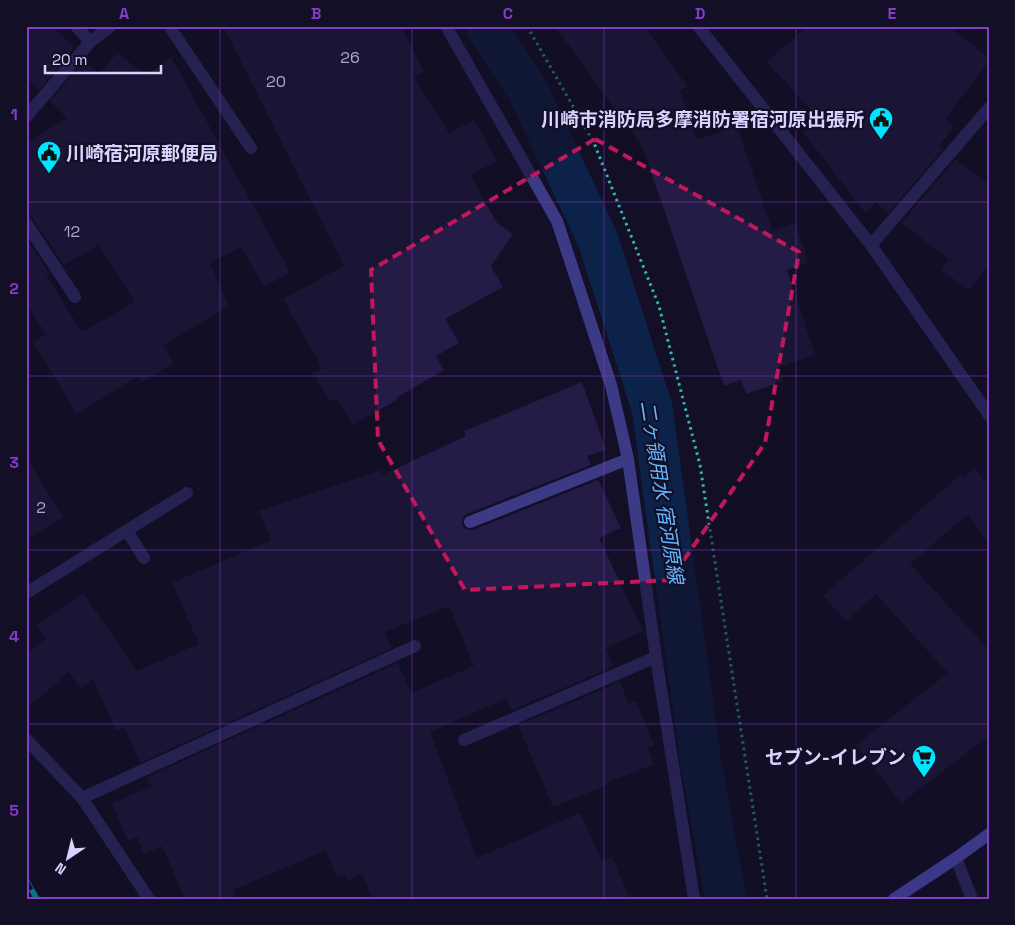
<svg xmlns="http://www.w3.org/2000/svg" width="1015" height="925" font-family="'Space Grotesk','Noto Sans JP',sans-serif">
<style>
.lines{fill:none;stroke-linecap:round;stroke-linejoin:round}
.canal{stroke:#0c2248;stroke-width:41}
.building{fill:#241b47}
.path{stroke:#2fb8b0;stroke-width:3;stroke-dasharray:2.5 4;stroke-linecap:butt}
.lane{stroke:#3d3a85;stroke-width:12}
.street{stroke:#3d3a85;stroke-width:12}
.secondary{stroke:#6f6bff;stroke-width:12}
.rail-casing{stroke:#00e5ff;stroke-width:5.5}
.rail{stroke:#130f26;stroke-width:4;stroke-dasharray:11;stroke-linecap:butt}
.marked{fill:none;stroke:#c2185b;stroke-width:4;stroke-dasharray:10 6;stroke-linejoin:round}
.grid{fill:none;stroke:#843dc5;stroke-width:1;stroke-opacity:0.55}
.labels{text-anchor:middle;stroke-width:4.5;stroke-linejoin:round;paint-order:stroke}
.number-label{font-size:16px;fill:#aca6d1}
.poi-label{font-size:19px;font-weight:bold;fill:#d9d4ff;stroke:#130f26;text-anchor:end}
.water-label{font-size:20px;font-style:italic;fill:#62b6ff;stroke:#130f26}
.neatline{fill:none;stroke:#843dc5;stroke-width:2}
.grid-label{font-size:16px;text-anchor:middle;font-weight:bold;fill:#843dc5}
</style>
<rect width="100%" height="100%" fill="#130f26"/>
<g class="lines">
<!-- canal -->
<path class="canal" d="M486,26L528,91L598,240L652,408L701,763L726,899"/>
</g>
<!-- building -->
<path class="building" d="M26,26H52L74,48L39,90L26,77Z
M223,26H401L424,72L414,77L449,133L474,120L497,161L470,175L497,223L513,234L491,266L503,287L445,319L459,343L436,356L444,370L396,398L397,400L353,425L337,398L330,402L313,373L322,368L283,299L344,266Z
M555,26H644L687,86L680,91L697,140L737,126L772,230L795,223L808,262L787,270L815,355L778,367L783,381L746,394L741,380L724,386L643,148Z
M807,26H948L989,58V61L946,118L954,127L939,146L943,149L888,213L875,202L866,214L803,132L819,119L767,62Z
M117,53L146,75L171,57L290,272L264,287L241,247L210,263L229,306L163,345L174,363L142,382L138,376L77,414L33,342L46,334L26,303V238L50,274L46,275L82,332L135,302L98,245L64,265L33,219L26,215V143L67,118L50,101L85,60L99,74Z
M956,159L989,185V264L969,290L941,270L949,259L901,223Z
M582,382L606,450L587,456L591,465L467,514L463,517L462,525L465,529L473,530L598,480L621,528L599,538L643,631L606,648L613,667L512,710L507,698L430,732L477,858L580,813L602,861L612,857L630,899H372L363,874L348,880L346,875L337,878L326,850L233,890L237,899H185L162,846L144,854L137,837L128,841L112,803L151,787L147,777L398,663L411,693L474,666L449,606L385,632L392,648L140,763L124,727L116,731L93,679L80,688L69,672L26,709V655L46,638L37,625L83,593L137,671L199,644L172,583L271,540L259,511L381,470L382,475L466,436L464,431Z
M26,457L63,517L26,540Z
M974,468L989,485V544L968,514L910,564L989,650V736L901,803L856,745L948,673L876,594L846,621L823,596L961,474L964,477Z
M620,682L629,704L636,701L654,746L648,748L654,764L606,783L607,785L553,807L518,725Z"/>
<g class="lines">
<!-- path -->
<path class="path" d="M527,26L594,143L659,306L700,465L767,899"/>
<!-- lane -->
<path class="lane" d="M76,26L90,42
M169,26L251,148
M446,26L557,221L611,385L628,459L656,657L694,899
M26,223L75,297
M470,522L628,459
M127,531L144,558
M26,593L187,493
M464,740L656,657"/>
<!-- street -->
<path class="street" d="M698,26L871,245L989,415
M26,117L90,42L111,26
M871,245L989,108
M26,739L82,798L149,899
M82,798L415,646
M956,858L972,899"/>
<!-- secondary -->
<path class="secondary" d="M894,899L956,858L989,834"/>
<defs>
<path id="rail" d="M26,880L37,899"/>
</defs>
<!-- rail casing -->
<use href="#rail" class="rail-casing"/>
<!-- rail -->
<use href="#rail" class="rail"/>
</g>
<!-- marked area -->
<path d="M0 0H1015V925H0ZM595,139L799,252L765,443L670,580L465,590L378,440L371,270Z" fill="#130f26" fill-opacity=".55" fill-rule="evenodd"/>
<path class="marked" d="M595,139L799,252L765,443L670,580L465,590L378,440L371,270Z"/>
<!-- grid -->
<path class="grid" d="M220,26V899M412,26V899M604,26V899M796,26V899M26,202H989M26,376H989M26,550H989M26,724H989"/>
<!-- icons -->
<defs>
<symbol id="civic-pin" viewBox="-11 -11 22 30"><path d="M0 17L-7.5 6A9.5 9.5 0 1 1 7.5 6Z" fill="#00e5ff" stroke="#130f26"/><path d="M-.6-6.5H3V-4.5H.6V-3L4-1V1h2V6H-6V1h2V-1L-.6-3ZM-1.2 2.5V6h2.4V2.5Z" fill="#111"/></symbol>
<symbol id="supermarket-pin" viewBox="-11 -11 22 30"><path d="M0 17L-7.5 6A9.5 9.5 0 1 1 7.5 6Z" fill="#00e5ff" stroke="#130f26"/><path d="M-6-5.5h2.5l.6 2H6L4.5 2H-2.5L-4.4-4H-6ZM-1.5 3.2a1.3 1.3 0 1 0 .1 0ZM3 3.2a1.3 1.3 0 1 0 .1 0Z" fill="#111"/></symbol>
</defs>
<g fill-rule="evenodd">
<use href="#civic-pin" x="867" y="105" width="28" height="38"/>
<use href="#civic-pin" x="35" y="139" width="28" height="38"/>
<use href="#supermarket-pin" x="910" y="743" width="28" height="38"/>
</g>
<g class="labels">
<!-- number labels -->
<g class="number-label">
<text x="350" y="63">26</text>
<text x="276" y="87">20</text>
<text x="72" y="237">12</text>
<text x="41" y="513">2</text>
</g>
<!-- poi labels -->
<g class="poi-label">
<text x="864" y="126">川崎市消防局多摩消防署宿河原出張所</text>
<text x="66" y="160" text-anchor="start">川崎宿河原郵便局</text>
<text x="906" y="764">セブン-イレブン</text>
</g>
<!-- water labels -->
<g class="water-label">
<text transform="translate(662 492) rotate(81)" y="7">二ヶ領用水 宿河原線</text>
</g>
</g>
<!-- border -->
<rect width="1015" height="925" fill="none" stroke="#130f26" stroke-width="55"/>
<!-- north arrow -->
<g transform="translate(68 858) rotate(215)" stroke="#130f26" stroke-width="4" paint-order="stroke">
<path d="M0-4L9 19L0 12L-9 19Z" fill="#d9d4ff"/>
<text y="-8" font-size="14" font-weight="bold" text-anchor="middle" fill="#d9d4ff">N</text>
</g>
<!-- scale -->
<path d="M45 65v8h116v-8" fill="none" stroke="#d9d4ff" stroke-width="2.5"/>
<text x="52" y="65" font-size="15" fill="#d9d4ff" stroke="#130f26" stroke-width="4" paint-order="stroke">20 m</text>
<rect x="28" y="28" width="960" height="870" class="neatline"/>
<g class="grid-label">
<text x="124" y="19">A</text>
<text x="316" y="19">B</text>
<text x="508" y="19">C</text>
<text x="700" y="19">D</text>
<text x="892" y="19">E</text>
<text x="14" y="120">1</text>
<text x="14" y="294">2</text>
<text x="14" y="468">3</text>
<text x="14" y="642">4</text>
<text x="14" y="816">5</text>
</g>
</svg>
